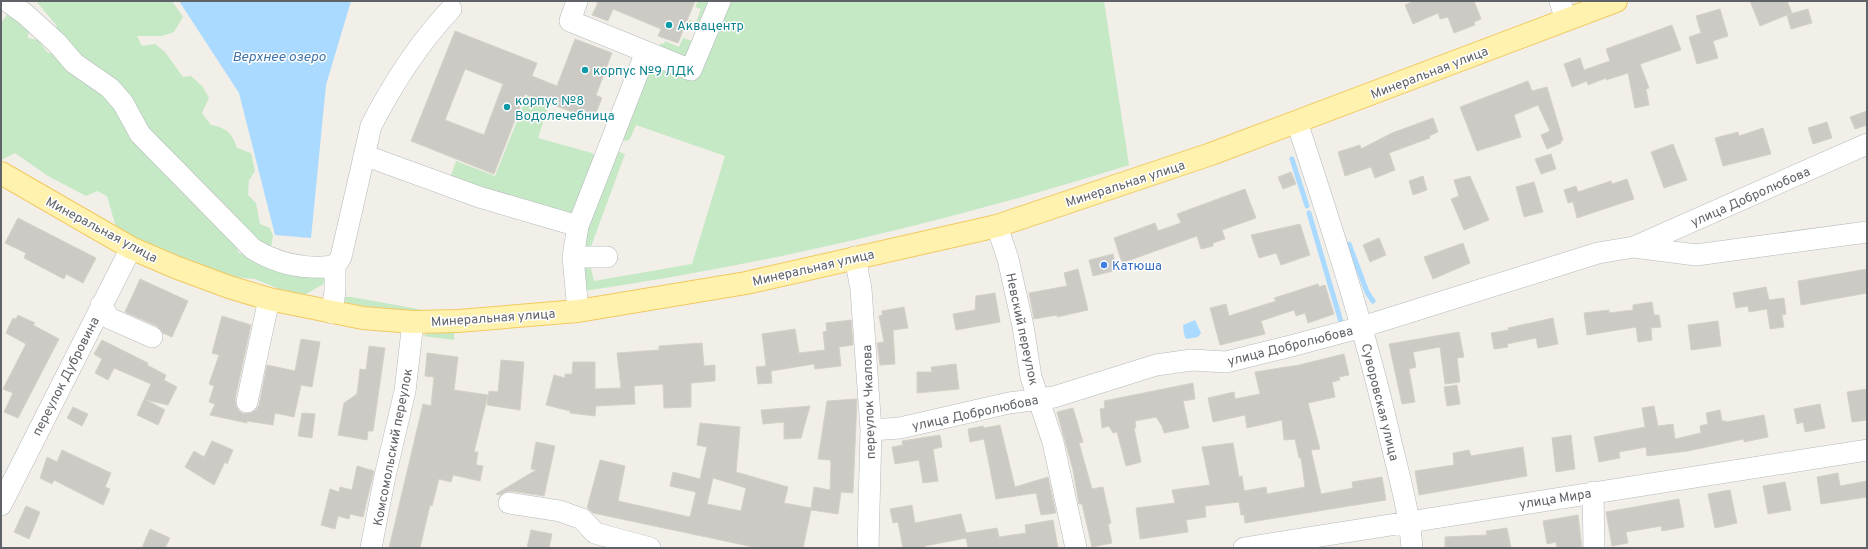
<svg xmlns="http://www.w3.org/2000/svg" width="1868" height="549" font-family="Overpass,sans-serif">
<style>
.green{fill:#c5e8c5}
.water{fill:#aadaff}
.lines{fill:none;stroke-linecap:round;stroke-linejoin:round}
.stream{stroke:#aadaff;stroke-width:5}
.building{fill:#cccac5;stroke:#d6d1c6;fill-rule:evenodd}
.minor-casing{stroke:#b5b8bc;stroke-width:22}
.major-casing{stroke:#f2c960;stroke-width:24}
.minor{stroke:#fff;stroke-width:21}
.major{stroke:#fff2af;stroke-width:22}
.culture-dot{fill:#0f9aa8;stroke:#fff;stroke-width:1.5}
.shop-dot{fill:#3f7fe0;stroke:#fff;stroke-width:1.5}
.labels{text-anchor:middle;stroke-width:3;stroke-linejoin:round;paint-order:stroke}
.culture-label{font-size:13px;fill:#0d838f;stroke:#fff;text-anchor:start}
.street-label{font-size:13px;fill:#5f6368;stroke:#fff}
.shop-label{font-size:13px;fill:#366cbe;stroke:#fff;text-anchor:start}
.water-label{font-size:14px;font-style:italic;fill:#4174aa;stroke:#fff}
</style>
<rect width="100%" height="100%" fill="#f1efe8"/>
<!-- green -->
<path class="green" d="M36,1H136L137,3V1H172L183,17L174,32L162,36H137L142,46L155,44L165,52L183,77L191,76L203,87L209,98L202,113L211,125C227,128 232,133 237,148L251,153L255,171L249,180L248,195L256,203L260,224L270,228L273,236L271,247L254,238L249,229L239,223L234,242L239,253L324,272L327,282L306,294L289,293L255,279L235,277L159,254L116,227L107,196L97,191L86,196L48,176L15,153L1,160V23L10,10L29,26L28,38L38,40L48,53H59L52,32L57,26Z
M698,1L711,3L700,33L687,28L690,20L696,22L701,9L695,7Z
M728,1H1104L1129,165C951,221 769,264 584,291L583,264H590L594,281L692,264L725,156L636,125L630,139L626,141L622,139L651,67L660,66L696,80Z
M683,38L696,42L685,59L659,50L661,43L664,44L665,41L679,47Z
M527,96L549,104L538,138L592,153L595,156L574,215L449,181L456,161L495,176Z
M617,151L625,154L589,252L584,251V236Z
M342,297H352L434,312L361,306L347,303Z
M454,331V340L423,336L430,332Z"/>
<!-- water -->
<path class="water" d="M179,1H351L326,85L311,238L275,235L239,93Z
M1195,320L1201,333L1198,337L1186,339L1184,334L1183,325Z"/>
<g class="lines">
<!-- stream -->
<path class="stream" d="M1292,159L1307,206
M1309,213L1341,322
M1349,244L1367,292L1373,301"/>
</g>
<!-- building -->
<path class="building" d="M594,1H695L678,43L658,36L661,29L613,9L608,21L592,15L598,3Z
M1414,1H1474L1481,19L1474,22L1475,25L1454,33L1448,17L1440,19L1438,13L1413,24L1405,5Z
M1750,1H1787L1792,13L1760,26Z
M1720,9L1728,36L1713,41L1718,58L1697,64L1689,37L1701,33L1696,16Z
M1808,9L1812,23L1791,29L1787,15Z
M1672,25L1681,50L1640,64L1649,88L1646,89L1649,105L1635,108L1628,73L1606,80V78L1588,85L1587,81L1572,87L1564,64L1580,58L1584,70L1610,61L1606,49Z
M455,31L537,63L532,76L557,86L575,39L612,53L596,95L602,98L593,120L525,94L494,174L411,141ZM465,69L503,84L484,135L445,120Z
M1528,81L1532,91L1547,87L1563,140L1561,141V143L1547,149L1541,135L1550,131L1538,105L1514,115L1521,137L1477,151L1460,107Z
M1867,111V125L1855,129L1850,117Z
M1433,118L1438,132L1429,136L1430,138L1389,153L1395,170L1375,178L1371,167L1345,176L1338,152L1360,145L1361,149L1392,133Z
M1827,122L1832,138L1813,144L1808,128Z
M1763,128L1771,154L1723,166L1715,138L1738,132L1739,136Z
M1673,144L1687,180L1664,188L1651,152Z
M1551,154L1556,169L1541,174L1535,159Z
M1291,172L1296,184L1283,189L1278,177Z
M1423,176L1427,190L1413,195L1409,181Z
M1470,176L1489,220L1464,230L1451,199L1459,196L1454,180Z
M1627,179L1634,199L1577,218L1573,202L1568,203L1564,190L1576,186L1578,192L1611,181L1612,184Z
M1534,182L1543,212L1524,217L1516,187Z
M1245,189L1256,218L1222,230L1225,239L1213,243V246L1201,249L1197,236L1122,263L1114,238L1155,223L1158,231L1181,223L1177,214Z
M18,218L96,258L83,283L66,274L64,279L24,258L26,253L5,243Z
M1300,224L1310,255L1281,265L1276,253L1259,258L1251,235Z
M1379,238L1386,255L1370,262L1363,245Z
M1463,243L1470,263L1433,279L1424,257Z
M1113,254L1117,270L1093,276L1089,260Z
M1078,269L1088,310L1057,317V315L1034,319L1029,293L1067,286L1064,273Z
M1867,269V293L1801,305L1798,281Z
M140,279L188,301L172,337L163,333L157,326L125,312Z
M1318,284L1319,287L1325,285L1334,314L1308,323L1305,313L1296,316L1294,310L1261,321L1265,334L1220,345L1210,308L1226,304L1229,316L1276,301L1274,298Z
M1766,287L1769,300L1784,298L1786,314L1782,315L1784,327L1770,329L1767,309L1749,312L1748,306L1736,308L1733,293Z
M995,293L1000,322L956,330L953,314L975,310L976,296Z
M1652,302L1654,315H1659L1661,327L1651,328L1652,340L1638,342L1636,327L1587,335L1584,313L1609,310V313L1633,310V305Z
M904,307L908,328L893,330L895,364L880,365L877,343L884,342L879,316L882,315V311Z
M18,315L35,323L33,325L59,339L18,418L4,412L13,393L3,389L26,344L6,333L13,318L16,319Z
M222,316L251,325L235,399L236,406L239,411L244,414L251,413L256,410L259,405L267,365L295,371L301,339L320,342L312,387L301,385L294,417L275,413L273,425L247,421V423L210,415L215,404L209,402L214,386L209,384L219,355L212,353Z
M1553,318L1558,344L1538,348L1536,338L1507,344L1508,347L1494,349L1491,333L1509,330L1508,328Z
M851,320L853,345L839,347L841,366L815,369L814,364L771,371L772,383L758,384L756,367L766,366L762,334L795,329L799,353L825,350L823,332L827,331L826,323Z
M1718,321L1721,346L1691,350L1688,325Z
M1459,332L1464,357L1457,358L1460,382L1445,384L1440,347L1413,352L1416,367L1409,369L1415,402L1402,404L1389,344Z
M102,340L148,363L147,365L166,375L164,380L177,387L168,405L146,400L165,410L158,425L137,415L151,384L114,368L108,380L95,373L102,359L94,354Z
M702,343L704,366L715,365V381L691,383V407L664,408L663,384L634,386L635,404L596,406L595,416L570,413V411L546,405L554,375L565,378V374H572L573,362H595V389L621,388L617,353L659,350V346Z
M369,346L385,348L373,431H368L367,440L338,435L344,403L357,394L360,369L366,370Z
M427,353L458,357L454,390L488,395L474,452H478L476,465L483,466L480,481L453,475L451,482L439,479L432,506L430,505L420,548H389L423,404L431,406L434,377L425,376Z
M1344,354L1349,375L1339,377L1340,380L1332,382L1335,397L1308,403L1320,449L1311,450L1321,494L1353,488L1352,482L1382,477L1386,500L1245,523L1244,515H1241L1239,502L1205,506L1206,517L1186,520L1188,532L1140,539L1136,508L1175,503L1172,490L1210,485L1202,447L1233,443L1239,477L1242,476L1244,491L1266,487L1267,494L1305,487L1301,458H1299L1295,439L1284,440L1282,420L1247,428L1245,415L1213,422L1208,398L1234,392L1235,399L1260,394L1255,372L1299,365Z
M501,360L524,362L520,410L487,405L489,391L498,392Z
M956,364L959,389L917,393V372H932L931,367Z
M1193,383L1195,399L1183,401L1189,428L1164,433L1162,426L1156,417L1135,421L1136,428H1134L1141,462L1126,466L1117,432L1113,433L1109,426L1102,428L1100,409L1105,408L1104,401Z
M1457,385L1460,404L1447,406L1444,387Z
M1867,389V420L1852,422L1847,392Z
M857,399L853,493L841,492L838,514L811,510L803,548H758L593,513L587,508L600,460L625,466L618,501L690,517L696,492L670,486L673,472L700,479L707,447L697,445L700,423L740,427L736,472L788,487L784,503L811,508L814,487L830,490L831,463L830,460L818,459L827,401ZM713,478L746,488L741,511L707,504Z
M1820,404L1825,428L1805,432L1803,422L1797,424L1794,409Z
M810,406L801,438L784,439V422L763,424L761,410Z
M1654,406L1658,426L1673,424L1675,439L1701,433L1700,426L1708,424L1706,413L1720,410L1722,421H1726V422L1764,415L1768,437L1744,442V439L1688,451L1647,456L1646,447L1619,452L1620,458L1599,462L1594,437L1645,427L1642,408Z
M73,407L88,414L82,426L67,418Z
M1073,408L1083,442L1079,443L1092,489L1103,487L1111,523L1108,524L1112,543L1092,547L1082,504H1079L1073,470L1057,412Z
M302,413L315,414L312,438L298,436Z
M1000,425L1015,487L1048,477L1056,513L1041,515L1036,493L996,499L984,439L970,442L968,429L983,426L984,428Z
M940,435L942,447L933,449L938,481L923,483L919,460L895,464L892,447L903,445L902,441Z
M1571,435L1575,469L1556,472L1552,438Z
M212,441L233,450L227,464L225,462L214,485L185,467L194,451L204,457Z
M536,442L555,446L544,496L511,491L505,492L500,495L496,494L536,470L531,469Z
M1523,447L1527,476L1419,495L1415,471L1454,465L1453,453L1469,450L1471,456Z
M62,450L111,473L105,487L110,489L103,505L54,480L52,484L40,478L47,457L57,462Z
M357,466L374,471L363,517L350,514L349,519L338,516L335,529L321,525L330,489L339,492L340,487L352,490Z
M1838,473L1840,486L1867,481V497L1821,504L1817,477Z
M1785,482L1791,510L1768,514L1763,486Z
M1730,490L1737,523L1715,528L1708,494Z
M1679,499L1684,527L1662,531L1661,526L1626,532L1628,543L1612,546L1606,512Z
M912,505L915,523L961,514L966,533L997,528L999,537L1026,533L1025,525L1053,520L1058,548H968L966,538L925,546V548H903L898,522L893,523L890,509Z
M26,506L40,512L29,539L14,532Z
M1578,515L1582,548H1557L1556,542L1547,544L1543,521Z
M1507,528L1511,548H1445V537L1487,535L1486,531Z
M150,529L170,538L165,548H142Z
M531,530L552,534L549,548H527Z"/>
<g class="lines">
<defs>
<path id="minor" d="M7,1L25,14L57,43L74,63L110,88L123,103L140,134L253,249C278,264 305,270 335,266L341,257L371,126C392,85 419,43 451,9
M577,1L570,21L691,70L720,1
M1560,1L1566,20
M1297,122C1330,223 1364,325 1388,429C1397,469 1409,508 1412,548
M364,155L479,197L578,226
M997,226L1008,259L1023,326L1031,377L1053,442L1076,548
M1634,247L1696,255L1867,232
M573,257H607
M855,257L861,289L871,430L868,548
M101,305L109,318L152,337
M578,311L573,257L578,226L646,52
M332,313L335,291V266
M247,402L269,299
M871,430L900,428L1009,403L1054,397L1156,365L1192,360L1226,362L1291,346L1362,327L1598,253L1634,247L1867,144
M1593,492L1594,548
M509,503L560,511L582,519L595,533
M1,505L131,248
M595,533L650,548
M371,548L385,476L405,391L413,322
M1244,548L1867,450"/>
<path id="major" d="M1,173L131,248L175,267L229,287L269,299L363,318L413,322L458,321L578,311L746,283L997,226L1211,154L1616,1"/>
</defs>
<!-- minor casing -->
<use href="#minor" class="minor-casing"/>
<!-- major casing -->
<use href="#major" class="major-casing"/>
<!-- minor -->
<use href="#minor" class="minor"/>
<!-- major -->
<use href="#major" class="major"/>
</g>
<!-- markers -->
<g class="culture-dot">
<circle cx="669" cy="25" r="4"/>
<circle cx="585" cy="70" r="4"/>
<circle cx="507" cy="107" r="4"/>
</g>
<circle class="shop-dot" cx="1104" cy="265" r="4"/>
<g class="labels">
<!-- culture labels -->
<g class="culture-label">
<text x="677" y="30">Аквацентр</text>
<text x="593" y="75">корпус №9 ЛДК</text>
<text x="515" y="105">корпус №8<tspan x="515" dy="15">Водолечебница</tspan></text>
</g>
<!-- street labels -->
<g class="street-label">
<text transform="translate(1429 72) rotate(-21)" y="5">Минеральная улица</text>
<text transform="translate(1125 183) rotate(-18)" y="5">Минеральная улица</text>
<text transform="translate(1750 196) rotate(-24)" y="5">улица Добролюбова</text>
<text transform="translate(102 229) rotate(28)" y="5">Минеральная улица</text>
<text transform="translate(813 267) rotate(-13)" y="5">Минеральная улица</text>
<text transform="translate(493 317) rotate(-4)" y="5">Минеральная улица</text>
<text transform="translate(1023 329) rotate(78)" y="5">Невский переулок</text>
<text transform="translate(1290 345) rotate(-14)" y="5">улица Добролюбова</text>
<text transform="translate(65 376) rotate(-63)" y="5">переулок Дубровина</text>
<text transform="translate(868 402) rotate(-92)" y="5">переулок Чкалова</text>
<text transform="translate(1381 402) rotate(76)" y="5">Суворовская улица</text>
<text transform="translate(975 412) rotate(-12)" y="5">улица Добролюбова</text>
<text transform="translate(392 447) rotate(-79)" y="5">Комсомольский переулок</text>
<text transform="translate(1555 498) rotate(-9)" y="5">улица Мира</text>
</g>
<!-- shop labels -->
<g class="shop-label">
<text x="1112" y="270">Катюша</text>
</g>
<!-- water labels -->
<g class="water-label">
<text x="279" y="61">Верхнее озеро</text>
</g>
</g>
<!-- border -->
<rect width="1868" height="549" fill="none" stroke="#5f6368" stroke-width="4"/>
</svg>
